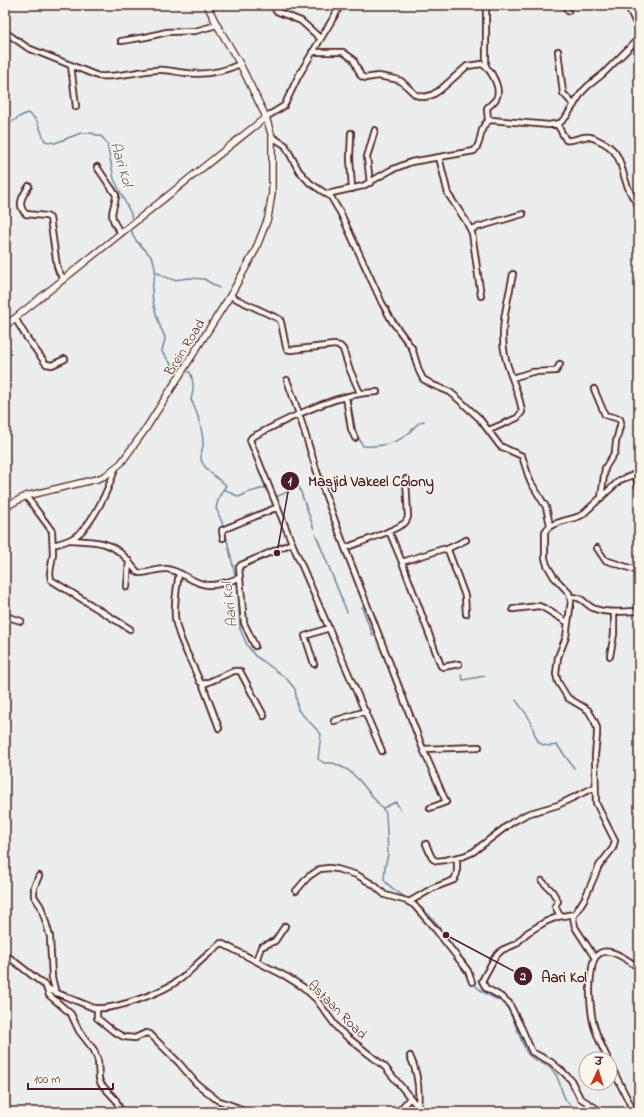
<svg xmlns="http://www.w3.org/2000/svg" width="644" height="1117" font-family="'Indie Flower','Playpen Sans Deva',sans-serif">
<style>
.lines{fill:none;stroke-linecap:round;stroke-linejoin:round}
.stream{stroke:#6d899b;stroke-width:1.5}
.minor-casing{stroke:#4a1f2b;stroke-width:8}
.tertiary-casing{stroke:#4a1f2b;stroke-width:8}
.minor{stroke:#fbf7ec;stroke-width:4.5}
.tertiary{stroke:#fbf7ec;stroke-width:5.5}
.labels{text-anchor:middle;stroke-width:3;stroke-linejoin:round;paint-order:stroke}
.street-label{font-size:14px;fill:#4a1f2b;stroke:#fbf7ec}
.water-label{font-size:15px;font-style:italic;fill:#5c5463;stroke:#fbf7ec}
.leader{fill:none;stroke:#4a1f2b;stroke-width:1.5}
.callout-dot{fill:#4a1f2b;stroke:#fbf7ec;stroke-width:1.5}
.mark-label{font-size:12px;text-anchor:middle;font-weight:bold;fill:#fff}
.callout-label{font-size:15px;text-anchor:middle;font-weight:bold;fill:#4a1f2b;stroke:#fbf7ec;stroke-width:3;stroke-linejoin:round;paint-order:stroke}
</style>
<rect width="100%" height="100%" fill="#eceded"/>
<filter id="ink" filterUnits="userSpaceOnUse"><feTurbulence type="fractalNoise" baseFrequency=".025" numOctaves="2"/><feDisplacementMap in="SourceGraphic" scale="8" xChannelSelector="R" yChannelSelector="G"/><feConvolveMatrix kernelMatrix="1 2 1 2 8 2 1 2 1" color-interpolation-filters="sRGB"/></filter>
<g filter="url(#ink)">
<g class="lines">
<!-- stream -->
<path class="stream" d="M5,127L19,117L27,113C40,119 39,129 45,141L55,143L81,133H91L102,137L107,143L114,179L131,214L132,221
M132,231C132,242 149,250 153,260C158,273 153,278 152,290C152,302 156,315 160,326C161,330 164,333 165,338C165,343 162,347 162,352L172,365L180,370
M156,272L165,277L174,280L189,278L204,279L219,288
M266,310L284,318
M188,372H190C194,383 194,389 191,400C197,410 203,432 203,444C203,450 199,455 202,462C206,471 218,479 226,485L219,497L216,508L224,527
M350,400L356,433L363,446C380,447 397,444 410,432C414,428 417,422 424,421
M224,489L239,497L247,493L267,487
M276,497L299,487L314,529
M225,531L238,588L240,629L247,645L255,656L263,661L286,678L295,689L298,710L321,734L318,759L324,763H333L348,770L359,780L386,813L388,854L385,867L384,880C396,895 414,900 427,913C438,924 446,937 455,950C458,954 462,957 465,961C470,968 472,980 476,986C480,991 488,995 494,998C497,1000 502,1001 504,1003C513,1013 520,1040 527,1053C531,1061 548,1063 554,1072C565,1087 558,1103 580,1109L581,1112
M316,535L347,612
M362,607L373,636
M461,674L463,680L485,676
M516,700C520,707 528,714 531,722C536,738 536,749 557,745L574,768
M383,808L396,802L401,811"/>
<defs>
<path id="minor" d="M276,5L275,8L276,11L301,21L320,38
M486,5V66
M565,5L568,11
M627,5L639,29
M5,32L28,48L98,76C117,78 136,71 156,70C166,69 175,72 186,73C204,75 223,72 240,64
M121,41L146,37L167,32L195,31L217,25
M558,51L563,93L574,105
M312,52H343L353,59L361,76L365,78L378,76L395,79L401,81L416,95L424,97L432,95L440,90L467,66L482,64C491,69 502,89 496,99C494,102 490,105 487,108L488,121
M71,65L76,107
M266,117L284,106L299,75L341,5
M557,124L566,140C574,142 581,135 590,137C595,138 599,141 604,143C621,153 620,165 626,182C629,191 633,199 639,206
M351,133L350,158L352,189
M272,137L285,145L299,171L310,183L331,197L341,214L382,303L392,321L412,348L419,371L423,379L433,385L450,392L456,397L479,418L500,446L522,456L530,481L546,507L550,525
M439,157L448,194L466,221L472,233L481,296
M97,167L116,195C116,200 114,204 113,209C110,219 116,226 121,233
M370,183L367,157L375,130
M29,186C23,195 16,205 26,214L46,216L50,218L57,266L59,272L64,279
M327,194L363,186L391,170L411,162L474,151C484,142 477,125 491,120L549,125L560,123L566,117L582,92L588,86L603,74L639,38
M471,229L523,214
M230,296L279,319L281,322L286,347L287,349L291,350L334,345L340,346L343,349L349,368L360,393
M15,318L27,338L46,364L52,365L65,359
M512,378L532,372L556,371L560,364
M287,380L299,414L317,472L345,548L423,749L446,802L430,808
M594,389L605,415L620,419L621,422L616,442L615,452L605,468L601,498
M377,392C335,393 289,419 252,437L250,440L292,543L382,751
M346,397L351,429L355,438
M489,430L517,418L522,412C520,393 509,375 505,356C499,328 508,301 513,274
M635,474L639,489
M26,496L52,531L53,554L50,573L51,580L130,629
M389,531L402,562L441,666L443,667L459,664
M223,538L222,530L278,507
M70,540C93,542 107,539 125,557C130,562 133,569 139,573C149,573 158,568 167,569C182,571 193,584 208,585C219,586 230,581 239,578
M53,545C61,543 70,541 76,536C93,524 109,488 115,469
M345,548C362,541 388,534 403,524C406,523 407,520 408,517L406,479
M597,548L605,560L639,571
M447,549L466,540
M402,562L443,549L448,550L465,596L466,614
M179,573C177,587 174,602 175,616C176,635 193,664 200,682L204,684L234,671H240L264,716
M127,587L129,561
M571,597C585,597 584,605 595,609C609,614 624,611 639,611
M513,609L539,606L544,608L567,622
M5,616L21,621
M255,646L244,623L239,567L241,565L292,543
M610,656L614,634V612
M314,664L305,636L329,628
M202,683L219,728
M334,721L366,711
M423,749L479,747
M426,844L431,856L433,859L437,861L445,860L464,856L473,852L511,823L527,814L558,805L595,787
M39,876L34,887V896L41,907L47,926L50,937L52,978L56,993
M542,881L552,891L558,901L555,906L560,916
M296,891L308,877L320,869L329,868L337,869L357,875L374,885L385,895L407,901L414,905L436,930L465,967L468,971L472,982
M409,902L433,888L454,880L457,873V858
M574,914L557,917L545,922L527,933L516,944L502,950L495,957L482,981L486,988L500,996L509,1003L522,1029L532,1052L551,1062L563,1072L571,1080L580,1098L602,1112
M5,954L52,991L94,1008C114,1011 163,992 179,980C184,977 188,972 193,968C202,959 212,951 221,943L287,977L303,987L316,999L338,1029L346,1036L385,1067L422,1112
M595,958L575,927L573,917L585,898L599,866L613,848L615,841L596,803L595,755L597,735V728L594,720L588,710L568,698L558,682L556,674L558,657L566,637L571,601L569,593L554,577L547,565L545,558V532C550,521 571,521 582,515L620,480L639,473
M256,961L261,947L275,941L285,926
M46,987L49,995L71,1014L79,1031L94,1050L98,1061L99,1079L101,1084L116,1100L121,1112
M97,1008V1018L113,1031L124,1037L135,1038L146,1033L150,1034L179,1063L196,1083L217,1100L239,1108L240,1112
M410,1056C418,1073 420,1088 418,1107
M608,1059C602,1047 596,1035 593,1022C590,1006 589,990 591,975C592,970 592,964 594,960C603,940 629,961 639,968
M610,1064L634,1112
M398,1112L410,1098"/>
<path id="tertiary" d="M5,326L266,117
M5,507L26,496L97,479L105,476L121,463L145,430L230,296L255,251L268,218L272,193V137L266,117L240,64L217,25L207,5"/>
</defs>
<!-- minor casing -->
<use href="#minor" class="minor-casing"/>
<!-- tertiary casing -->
<use href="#tertiary" class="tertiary-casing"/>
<!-- minor -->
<use href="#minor" class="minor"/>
<!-- tertiary -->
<use href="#tertiary" class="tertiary"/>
</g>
</g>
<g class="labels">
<!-- street labels -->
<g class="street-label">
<text transform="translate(184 347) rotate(-58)" y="5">Brein Road</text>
<text transform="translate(338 1009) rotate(45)" y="5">Astaan Road</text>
</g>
<!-- water labels -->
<g class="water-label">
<text transform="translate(122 164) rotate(73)" y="5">Aari Kol</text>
<text transform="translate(229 605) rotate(-97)" y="5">Aari Kol</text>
</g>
</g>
<!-- callouts -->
<path class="leader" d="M277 553L290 481M446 935L523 976"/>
<g class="callout-dot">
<circle cx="277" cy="553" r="4"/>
<circle cx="446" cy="935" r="4"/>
<circle cx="290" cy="481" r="10"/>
<circle cx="523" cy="976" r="10"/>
</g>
<g class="mark-label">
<text x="290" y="485">1</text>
<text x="523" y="980">2</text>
</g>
<g class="callout-label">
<text x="371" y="486">Masjid Vakeel Colony</text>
<text x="564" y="982">Aari Kol</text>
</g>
<!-- margin -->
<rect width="644" height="1117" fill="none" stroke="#fbf7ec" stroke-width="20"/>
<rect x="10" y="10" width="624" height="1097" fill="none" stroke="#4a1f2b" stroke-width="1.5" filter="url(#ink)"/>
<!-- north arrow -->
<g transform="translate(598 1071) rotate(4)"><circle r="19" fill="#fbf7ec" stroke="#b4a19f"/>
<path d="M0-3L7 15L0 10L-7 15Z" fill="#c8321e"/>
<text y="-6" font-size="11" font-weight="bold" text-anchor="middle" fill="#4a1f2b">उ</text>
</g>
<!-- scale -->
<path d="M28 1083v6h85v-6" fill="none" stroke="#4a1f2b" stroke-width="2"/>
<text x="34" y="1083" font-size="12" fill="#4a1f2b" stroke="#fbf7ec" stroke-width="3" paint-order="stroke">100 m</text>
</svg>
